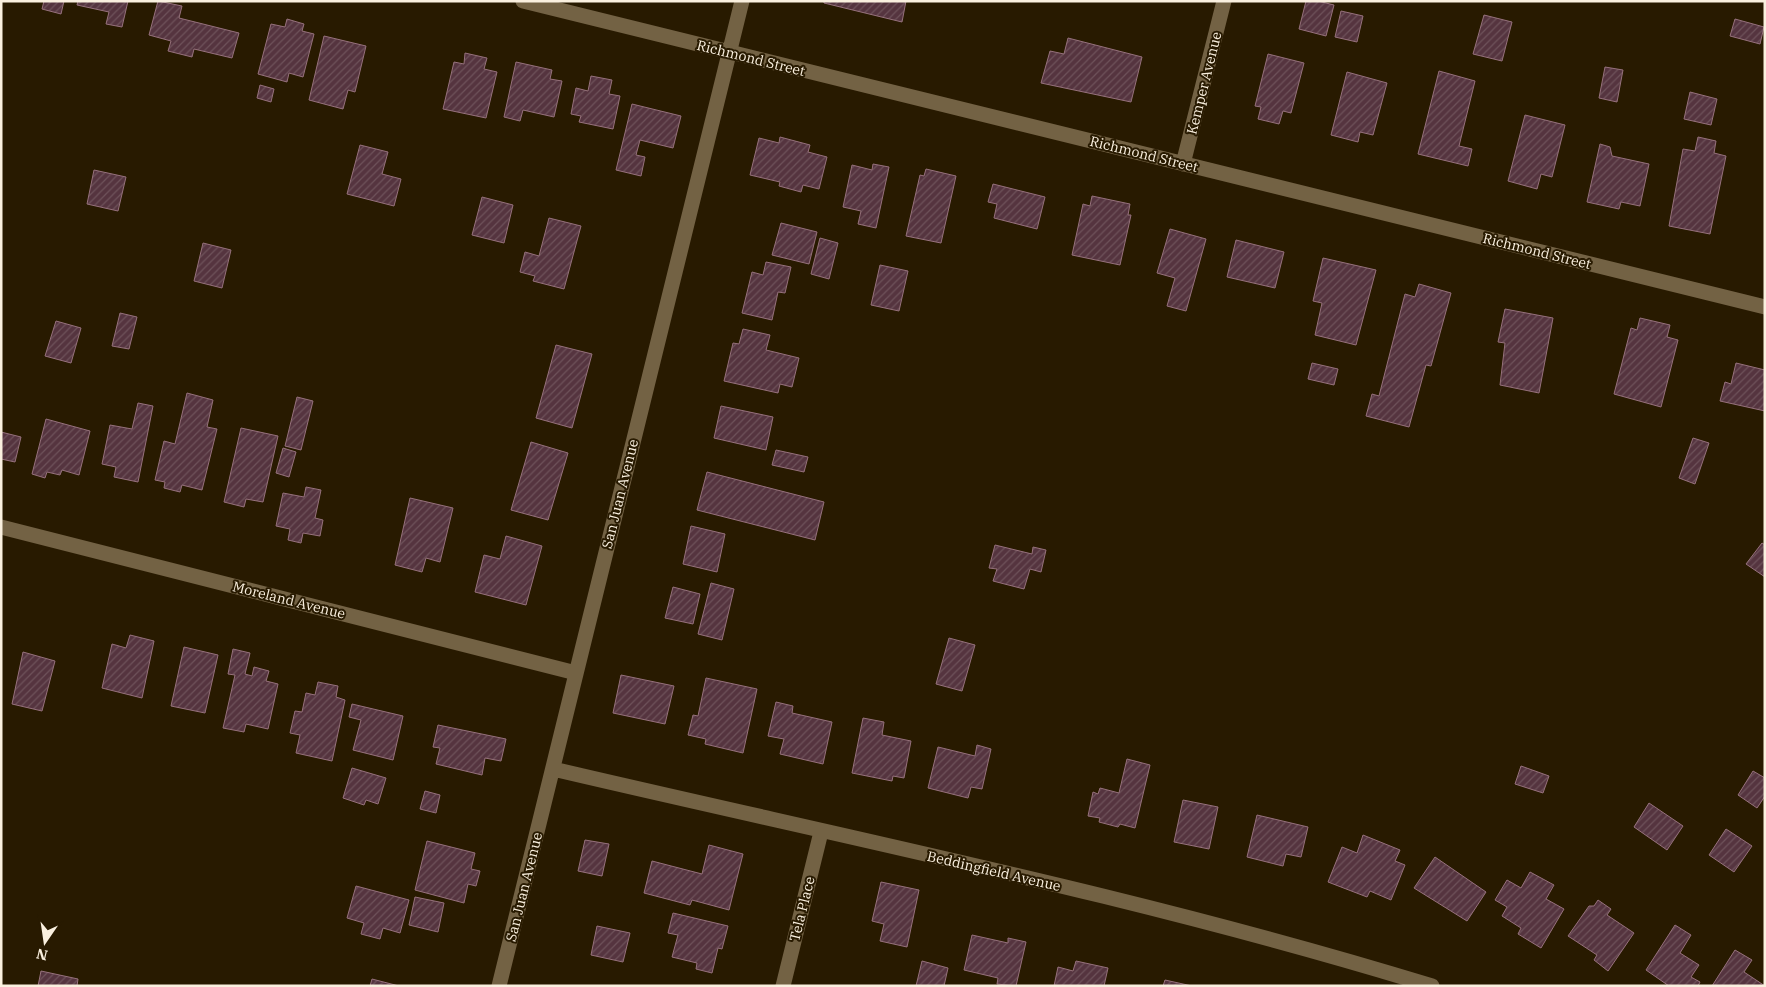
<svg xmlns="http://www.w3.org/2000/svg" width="1766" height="987" font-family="'IBM Plex Serif',serif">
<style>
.building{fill:url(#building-hatch);stroke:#96717c}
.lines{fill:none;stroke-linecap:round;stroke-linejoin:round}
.street{stroke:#736244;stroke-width:15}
.labels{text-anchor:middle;stroke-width:4;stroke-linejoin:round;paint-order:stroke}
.street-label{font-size:14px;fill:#faf0df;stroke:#281a00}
</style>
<defs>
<pattern id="building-hatch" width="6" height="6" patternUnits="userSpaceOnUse" patternTransform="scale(1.25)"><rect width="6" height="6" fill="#55343f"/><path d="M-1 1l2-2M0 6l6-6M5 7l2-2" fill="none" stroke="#6e525a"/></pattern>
</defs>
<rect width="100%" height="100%" fill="#281a00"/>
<!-- building -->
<path class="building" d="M44,1H64L61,14L42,9Z
M78,1H128L122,27L106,24L109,12L77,5Z
M158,1L182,6L179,18L239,33L232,58L194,49L192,57L168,51L171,41L149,35Z
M824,1H906L902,22L824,3Z
M1306,1H1318L1334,5L1326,36L1299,29Z
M1341,11L1363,16L1357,42L1335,37Z
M1484,15L1512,22L1502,61L1473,54Z
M287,19L304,24L302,31L314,34L303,77L289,73L287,82L258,74L271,24L285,27Z
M1735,19L1764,27L1760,44L1730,36Z
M324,36L366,46L355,92L348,90L343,109L309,100Z
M1068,38L1142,57L1131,102L1041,83L1050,51L1064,54Z
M465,53L487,58L484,69L497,72L486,118L443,109L454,62L464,64Z
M1268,54L1304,63L1291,113L1283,111L1279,124L1258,119L1261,107L1255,106Z
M516,62L552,70L550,79L562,81L554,117L523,110L520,121L504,117Z
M1605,67L1623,70L1617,102L1599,98Z
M1439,71L1475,81L1459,146L1472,149L1468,166L1418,154Z
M1347,72L1387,83L1373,135L1360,132L1358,142L1331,135Z
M591,76L612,80L609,94L620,96L613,129L579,122L581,116L571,114L576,88L588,91Z
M260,85L274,89L271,102L257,98Z
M1690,92L1717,99L1711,125L1684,119Z
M632,104L681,116L673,148L640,140L636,155L645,157L641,176L616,170Z
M1525,115L1565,125L1552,177L1541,174L1537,189L1508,181Z
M780,137L810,145L808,152L827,157L819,189L803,185L801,192L779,186L780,182L750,175L759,138L779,143Z
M1698,137L1716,141L1714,153L1726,156L1710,234L1669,226L1683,149L1695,151Z
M1600,144L1610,147L1612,156L1649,164L1640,206L1621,202L1619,209L1587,202Z
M360,145L388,152L382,174L401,179L394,206L347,194Z
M873,164L889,167L876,228L858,224L861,211L843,207L852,165L872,170Z
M926,169L956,176L941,243L906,236L920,175L924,176Z
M94,170L126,177L118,211L87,204Z
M993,184L1045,197L1037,229L994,218L997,204L988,202Z
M1092,196L1130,204L1128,215H1131L1120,265L1072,255L1083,204L1090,206Z
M482,197L513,205L504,243L472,235Z
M549,218L581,226L564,289L533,281L535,276L520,272L525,252L539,256Z
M781,223L817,232L809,264L772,255Z
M1170,229L1206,239L1186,311L1167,306L1175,278L1157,273Z
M820,238L838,243L829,279L811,274Z
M1236,240L1284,252L1275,288L1227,277Z
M203,243L231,250L222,288L194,281Z
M1323,258L1376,270L1356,345L1315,335L1322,303L1313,301Z
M766,262L791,267L785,293L778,292L772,320L742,313L752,272L763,275Z
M880,265L908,271L899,311L871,305Z
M1419,284L1451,293L1431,366L1426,365L1409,427L1366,416L1372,394L1379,396L1405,294L1415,297Z
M1505,309L1553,318L1539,393L1500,385L1505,343L1498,342Z
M120,313L137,317L129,349L112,346Z
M1640,318L1670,325L1667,337L1678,340L1661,407L1614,394L1631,328L1637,330Z
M56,321L81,328L71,363L45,356Z
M743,329L770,335L766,350L799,358L792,387L780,384L778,393L724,381L733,343L739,344Z
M556,345L592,354L572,428L536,418Z
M1312,363L1338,369L1334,385L1308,379Z
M1736,363L1765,370V411L1720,401L1725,382L1731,384Z
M187,393L213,400L207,427L217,429L202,490L182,485L180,492L164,488L165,482L155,480L164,441L175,444Z
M297,397L313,401L301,450L285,446Z
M138,403L153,406L138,482L114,477L116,467L102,464L110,425L132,429Z
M721,406L773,417L766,450L714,438Z
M46,419L90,431L79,475L62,470L60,475L47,472L45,478L32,474Z
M241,428L278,436L263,502L246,499L244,507L224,502Z
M1,432L21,437L15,462L1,459Z
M1693,438L1709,443L1695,484L1679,478Z
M531,442L568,453L548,520L511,510Z
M283,448L296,452L289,477L276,473Z
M776,450L808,457L804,472L772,465Z
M707,472L824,502L815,540L697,510Z
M306,487L321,490L315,518L323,520L320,536L303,533L301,543L288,540L290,529L276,526L283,493L304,497Z
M410,498L453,508L440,562L426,558L422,572L395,565Z
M691,526L725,534L717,572L683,564Z
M506,536L542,546L526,605L475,592L484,555L500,559Z
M1762,543L1765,545V577L1746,564Z
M995,545L1032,554L1033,547L1046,550L1041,572L1030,569L1024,589L993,581L997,569L989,568Z
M711,583L734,589L722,640L698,634Z
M673,587L700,594L693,624L665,618Z
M130,635L154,641L142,698L102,688L112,644L126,648Z
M949,638L975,645L962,691L936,684Z
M184,647L218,655L205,713L171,706Z
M233,649L250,653L245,674L252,676L254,667L269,671L266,681L278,684L268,729L246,724L244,732L223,728L235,675L228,674Z
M23,652L55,661L42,711L12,704Z
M621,675L674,686L665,724L613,713Z
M706,678L757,689L743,753L705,744L706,739L688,735L693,715L698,716Z
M318,682L338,686L336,697L345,700L332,761L296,753L300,735L290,733L295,711L302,712L306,693L315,695Z
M776,702L793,706L792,713L832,722L823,764L780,754L784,739L768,736Z
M352,704L403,716L393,760L353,750L361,720L349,717Z
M863,718L884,722L882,735L911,741L904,778L893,776L892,781L852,773Z
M438,725L506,739L501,761L485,758L482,775L436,764L440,748L433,747Z
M977,745L991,749L982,789L971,787L968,798L928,788L938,747L975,756Z
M1127,759L1150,765L1135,828L1120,824L1118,827L1099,822L1100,818L1088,816L1093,792L1098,794L1100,788L1119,793Z
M1521,766L1549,776L1543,793L1515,784Z
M352,768L386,778L378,804L366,800L364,805L343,798Z
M1753,771L1765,778V796L1757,808L1738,795Z
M425,791L440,795L436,813L420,809Z
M1183,800L1218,807L1209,849L1174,842Z
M1649,803L1683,826L1667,850L1634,827Z
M1257,815L1308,827L1301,857L1286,854L1283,866L1247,857Z
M1726,829L1752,846L1734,872L1709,855Z
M1363,835L1400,850L1395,861L1405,865L1391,900L1370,891L1367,897L1328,882L1342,847L1357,853Z
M585,840L609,844L602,876L578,871Z
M427,841L475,853L471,869L480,871L476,886L468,884L464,903L415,890Z
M709,845L743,854L729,910L692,900L690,905L644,893L652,861L702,874Z
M1435,857L1486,892L1467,921L1414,888Z
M1530,872L1554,885L1546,899L1564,909L1541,948L1518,934L1521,928L1502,916L1507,907L1495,900L1507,880L1521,888Z
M881,882L919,890L907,947L880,941L884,924L872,921Z
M356,886L409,900L400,933L383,928L380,939L361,934L364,923L347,918Z
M415,897L444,903L438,932L409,925Z
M1598,900L1611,909L1607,915L1634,933L1608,971L1594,960L1597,955L1568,936L1589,906H1594Z
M673,913L728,926L722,949L718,948L712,973L696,969L697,963L672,957L678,935L668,933Z
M1675,925L1691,935L1680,953L1699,965L1691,977L1700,982L1698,986H1669L1646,970Z
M597,926L630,933L623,962L591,955Z
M972,935L1008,943V938L1026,942L1016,986L997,984L998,978L964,970Z
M1735,950L1752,960L1744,972L1765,986H1712Z
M922,961L948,968L944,986H916Z
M1076,961L1108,968L1104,986H1054L1058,967L1073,971Z
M41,971L78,979L77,986H38Z
M372,979L399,986H370Z
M1165,980L1192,986H1163Z"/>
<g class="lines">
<!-- street -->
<path class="street" d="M523,1L1765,307
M1183,164L1224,1
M1,527L576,673
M553,769C847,838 1143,897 1432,986
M499,986L742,1
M783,986L821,832"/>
</g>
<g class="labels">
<!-- street labels -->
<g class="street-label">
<text transform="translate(751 58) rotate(14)" y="5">Richmond Street</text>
<text transform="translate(1204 83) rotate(-76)" y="5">Kemper Avenue</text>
<text transform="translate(1144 154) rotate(14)" y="5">Richmond Street</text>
<text transform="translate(1537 251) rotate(14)" y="5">Richmond Street</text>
<text transform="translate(620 494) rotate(-76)" y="5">San Juan Avenue</text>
<text transform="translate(289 600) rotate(14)" y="5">Moreland Avenue</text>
<text transform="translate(994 871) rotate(13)" y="5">Beddingfield Avenue</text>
<text transform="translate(524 887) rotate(-76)" y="5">San Juan Avenue</text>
<text transform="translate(802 909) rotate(-76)" y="5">Tela Place</text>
</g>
</g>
<!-- border -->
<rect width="1766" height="987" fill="none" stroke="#faf0df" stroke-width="5"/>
<!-- north arrow -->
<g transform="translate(45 942) rotate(193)" stroke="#281a00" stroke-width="4" paint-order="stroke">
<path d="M0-4L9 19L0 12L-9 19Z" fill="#faf0df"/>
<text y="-8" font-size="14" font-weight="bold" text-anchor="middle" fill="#faf0df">N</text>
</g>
</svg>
